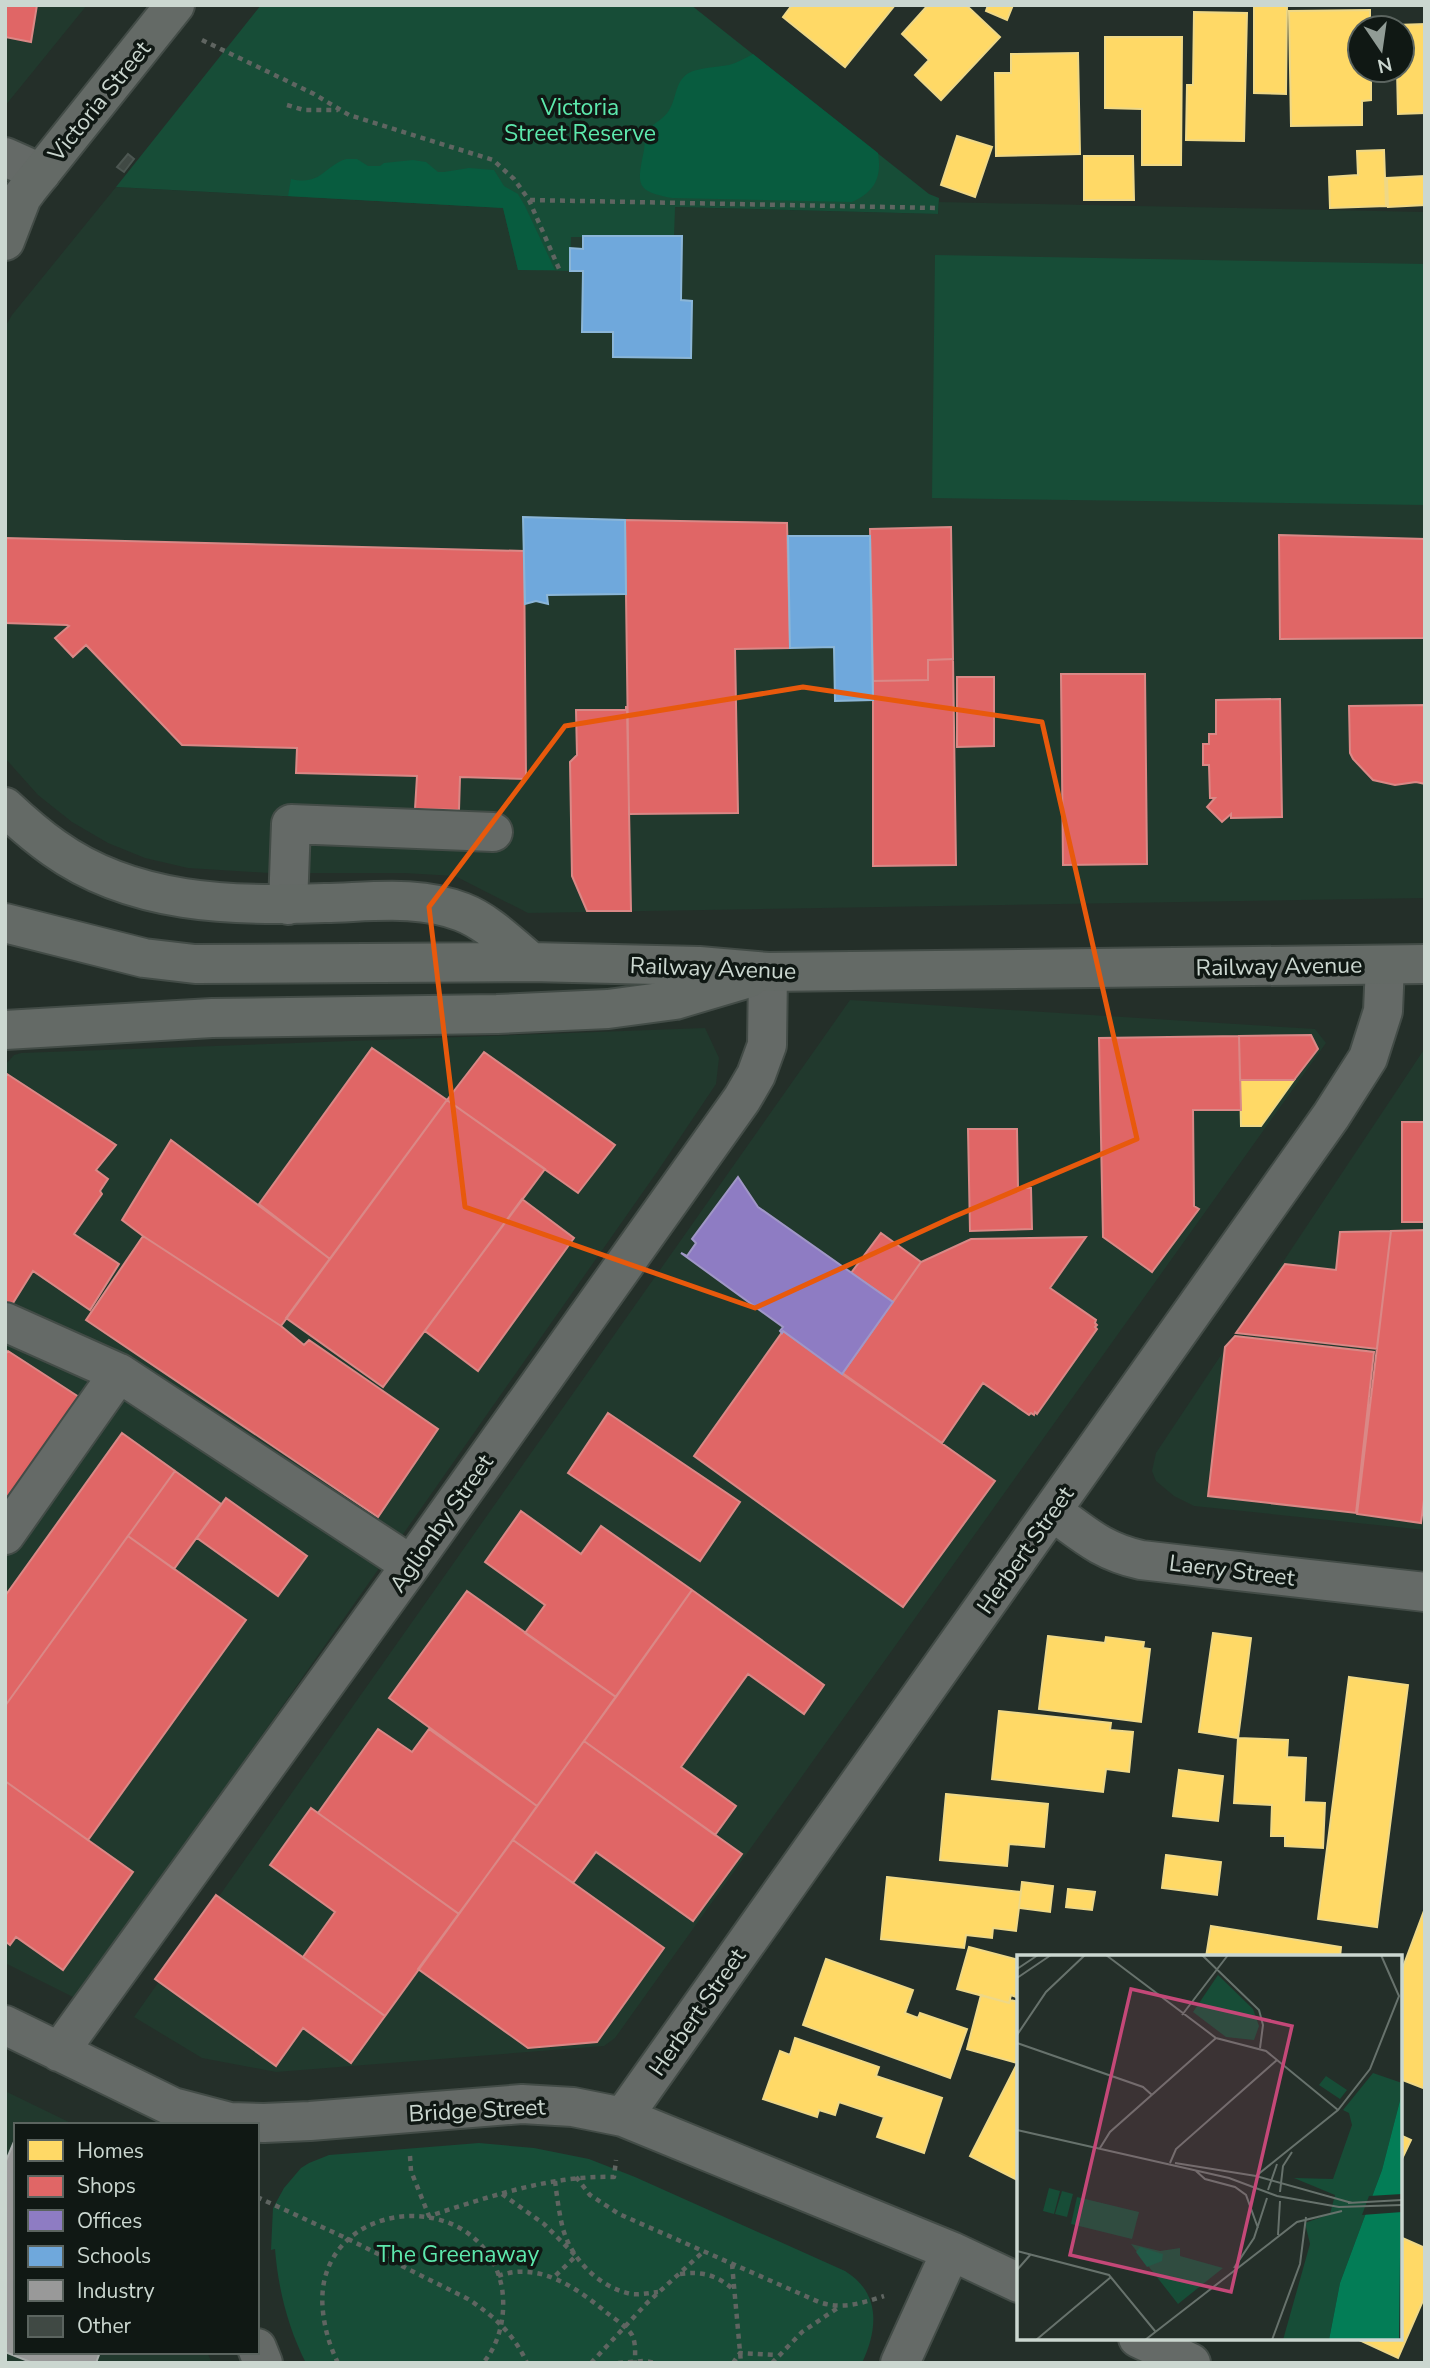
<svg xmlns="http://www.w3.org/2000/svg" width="1430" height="2368" font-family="'Nunito Sans',sans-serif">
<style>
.built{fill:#21392d}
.green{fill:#174d37}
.forest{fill:#085c3f}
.homes{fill:#ffd966;stroke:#efd886;stroke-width:2}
.shops{fill:#e06666;stroke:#da8886;stroke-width:2}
.offices{fill:#8e7cc3;stroke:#a097c7;stroke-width:2}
.schools{fill:#6fa8dc;stroke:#8bb6d8;stroke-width:2}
.industry{fill:#999;stroke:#a8acaa;stroke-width:2}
.building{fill:#404944;stroke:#4c5651;stroke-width:2}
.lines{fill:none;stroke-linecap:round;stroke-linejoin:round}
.minor-casing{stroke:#434c47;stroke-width:42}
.major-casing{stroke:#434c47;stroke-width:42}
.path{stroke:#5f6561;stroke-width:4.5;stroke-dasharray:5 5;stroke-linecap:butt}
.minor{stroke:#656a67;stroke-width:38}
.major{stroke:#646a66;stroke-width:38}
.marked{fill:none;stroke:#e8590c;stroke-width:5;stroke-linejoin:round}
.labels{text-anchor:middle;stroke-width:7;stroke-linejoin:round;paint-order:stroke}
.street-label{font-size:23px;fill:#cbd7d0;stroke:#101814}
.park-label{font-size:23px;fill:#5de9ad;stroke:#101814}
.inset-road{fill:none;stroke:#67726c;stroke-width:2}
.view{fill:#c44878;fill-opacity:0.15;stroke:#c44878;stroke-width:3.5}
.inset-edge{fill:none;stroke:#cbd7d0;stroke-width:3.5}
</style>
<rect width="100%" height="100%" fill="#242f29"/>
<!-- built -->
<path class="built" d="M5,5H87L5,106Z
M116,187L503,208L518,269L560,271L570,270V237H582L675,207L938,214L939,202L1425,212V898L528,913L455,876L404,873H269L188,868L145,858L108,843L72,822L38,795L5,758V327L12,315Z
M850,1000L1315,1029L1326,1043L615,2038L604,2046L276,2072L202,2058L134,2017Z
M705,1028L719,1058L716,1084L657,1172L77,1999L5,1963V1065L14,1055L21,1053Z
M1425,1048V1530L1194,1506L1174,1496L1156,1481L1152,1471L1156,1453Z
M5,2091L75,2125H16V2352H207L212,2363H5Z"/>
<!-- green -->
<path class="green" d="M261,5H691L929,194L939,198L938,214L675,207L674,237H571L570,271L518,270L503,208L116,187Z
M935,255L1425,264V505L932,498Z
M479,2143L534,2148L589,2159L635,2177L845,2271C881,2293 878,2329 862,2363H306C288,2328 278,2288 275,2249L271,2250L273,2208L284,2188L301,2168L309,2163L329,2155Z"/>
<!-- forest -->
<path class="forest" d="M753,54L878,153C882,177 875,192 852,202L672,198C635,191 637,185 644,150C645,144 644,135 648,130C654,123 663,119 668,112C677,99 674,84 687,74C696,68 717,67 729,65C737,63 745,58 753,54Z
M346,159H357L368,166H380L384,163L413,160L426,162L438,172H444L469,168L494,170L504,186L518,194L525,206L555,270H518L503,208L288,196L291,179C321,186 323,167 346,159Z"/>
<!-- homes -->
<path class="homes" d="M792,5H895L845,67L783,17Z
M928,5H966L1000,37L941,100L915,75L929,60L902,34Z
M988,5H1013L1007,20L986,11Z
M1254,5H1287L1286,94L1254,93Z
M1370,10V28H1360V70H1371V100L1362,101V125L1291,126L1289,11Z
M1194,12L1247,13L1244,141L1186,140L1187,85H1193Z
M1425,24V113L1398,114L1397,70H1402V28H1396V25Z
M1105,37H1182L1181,165H1142V109L1105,108Z
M1078,53L1080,154L996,156L995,73H1011V54Z
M957,136L992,147L975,197L941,185Z
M1384,150L1386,206L1330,208L1329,177L1358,175L1357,151Z
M1084,156H1133L1134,200H1084Z
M1424,176L1425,205L1388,207L1387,178Z
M1240,1080H1294L1261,1126H1241Z
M1213,1633L1251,1638L1238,1738L1199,1732Z
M1048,1636L1105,1643L1106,1637L1144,1642L1143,1648L1150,1649L1141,1722L1039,1709Z
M1349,1677L1408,1685L1377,1927L1318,1919Z
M999,1711L1111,1723L1110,1730L1133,1732L1129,1772L1106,1769L1103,1792L992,1779Z
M1238,1738L1288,1740L1287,1757L1306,1758L1304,1802L1325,1803L1323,1848L1285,1846V1836H1271L1272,1805L1234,1803Z
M1179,1770L1223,1776L1218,1821L1173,1816Z
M946,1794L1048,1804L1044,1847L1009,1844L1007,1866L940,1860Z
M1166,1855L1221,1862L1217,1895L1162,1888Z
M887,1877L1021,1892L1016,1931L993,1928L992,1938L966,1935L964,1948L881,1939Z
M1022,1882L1053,1886L1050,1912L1019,1908Z
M1068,1889L1095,1892L1092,1910L1066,1907Z
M1425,1908V2084L1423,2088L1400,2079V1975Z
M1211,1926L1341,1947L1340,1957H1206Z
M969,1947L1019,1960V1998L1011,1995L1009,2003L957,1989Z
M826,1959L913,1990L905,2013L918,2018L920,2013L967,2029L950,2078L803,2025Z
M981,1995L1009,2003L1010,2000L1019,2002L1017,2063L967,2049Z
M795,2038L879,2067L876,2076L942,2098L924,2153L877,2137L884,2117L839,2102L835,2115L819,2110L817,2117L763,2099L780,2051L790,2055Z
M1019,2060V2181L970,2156Z
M1400,2135L1411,2140L1400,2163Z
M1400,2237L1425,2248V2296L1398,2358L1355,2338H1400Z"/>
<!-- shops -->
<path class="shops" d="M5,5H37L31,42L5,37Z
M625,520L787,523L790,648L735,649L738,813L629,814Z
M951,527L953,659L928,660V680L873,681L870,529Z
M1279,535L1425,539V638L1280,639Z
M5,538L524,551L526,779L460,777L459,810L415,809L417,776L296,773L297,748L182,745L86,645L73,657L55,638L69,626L67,625L5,623Z
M953,659L956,865L873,866V681L928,680V660Z
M1061,674H1145L1147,864L1063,865Z
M957,677H994V746L957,747Z
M1280,699L1282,817L1231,818V814L1222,822L1207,807L1215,798H1210L1209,765H1203V744H1209V734H1216V700Z
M1425,705V784L1416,782L1395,785L1373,780L1353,759L1350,753L1349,706Z
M626,707H627L631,911H587L572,876L570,762L577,755L576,710H626Z
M1311,1035L1318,1049L1294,1080H1240L1239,1036Z
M1239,1036L1241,1110H1193L1194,1206L1199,1209L1152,1272L1103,1237L1099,1038Z
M372,1048L447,1100L330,1259L259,1204Z
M484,1052L615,1145L578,1193L447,1100Z
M7,1074L116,1145L96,1170L108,1179L100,1191L102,1194L74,1234L119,1264L90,1310L33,1271L8,1311L5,1309V1077Z
M447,1100L545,1169L383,1387L286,1318Z
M1402,1122H1425V1222H1402Z
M968,1129H1017L1018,1188H1031L1032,1229L970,1231Z
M171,1140L330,1259L281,1326L143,1236L122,1220Z
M522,1199L574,1238L478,1371L425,1331Z
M1425,1230V1492L1421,1523L1357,1514L1391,1231Z
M1391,1231L1377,1349L1236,1333L1285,1264L1336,1270L1340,1232Z
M881,1233L921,1262L893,1302L851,1273Z
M143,1236L281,1326L304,1345L309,1340L438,1429L378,1517L86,1320Z
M1086,1237L1050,1288L1096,1320L1095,1323L1097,1325L1095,1327L1097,1329L1037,1414L1035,1412L1034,1415L1031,1413L1029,1415L983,1383L942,1443L842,1374L921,1262L971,1239Z
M783,1331L995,1481L903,1607L694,1456Z
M1235,1336L1374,1352L1356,1513L1208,1496L1225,1347Z
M8,1351L82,1399L5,1506V1355Z
M608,1413L740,1502L700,1561L568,1473Z
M122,1433L175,1471L5,1706V1596Z
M175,1471L221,1504L174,1569L128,1536Z
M226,1498L307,1556L278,1596L197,1538Z
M521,1511L581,1554L601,1526L692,1590L616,1697L525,1633L545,1605L485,1562Z
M128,1536L246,1620L88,1840L5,1781V1706Z
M692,1590L824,1685L804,1714L748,1674L681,1767L736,1806L715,1835L584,1741Z
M467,1591L616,1697L537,1806L389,1698Z
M378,1729L412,1752L429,1729L537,1806L459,1914L318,1813Z
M584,1741L742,1854L693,1921L596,1852L573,1883L513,1840Z
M5,1781L133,1872L63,1970L16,1937L10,1945L5,1941Z
M311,1808L459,1914L385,2016L303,1957L335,1912L270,1865Z
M513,1840L664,1948L597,2042L528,2048L418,1969Z
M216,1895L385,2016L351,2063L303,2028L276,2066L155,1979Z"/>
<!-- offices -->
<path class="offices" d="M738,1177L758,1207L893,1302L842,1374L783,1331L782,1333L780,1331L783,1327L681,1253L687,1256L696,1243L692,1239Z"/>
<!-- schools -->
<path class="schools" d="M583,236H682L681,300L692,301L691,358L613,357V332H582L583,271H570V248L583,249Z
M523,517L625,520L626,594L547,595L548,604L536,601L525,604Z
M788,536H870L873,700L835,701L834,647L790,648Z"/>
<!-- industry -->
<path class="industry" d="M16,2137V2352H100L96,2363H33L5,2352V2163Z"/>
<!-- building -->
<path class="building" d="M128,154L134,159L124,172L117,167Z"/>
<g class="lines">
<defs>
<path id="minor" d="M5,157L41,173
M288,905L291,824L493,832
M5,1322L119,1373
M1052,1511C1084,1534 1101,1551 1141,1560L1425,1592
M5,1535L119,1373L411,1565
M5,2025L173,2107L230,2122L264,2123L310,2121L522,2104L573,2107L623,2117L951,2251L1019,2283
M59,2052L411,1565L742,1099L756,1075L767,1045L768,972
M623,2117L1331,1116L1368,1058L1383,1011L1385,965
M1138,2338L1191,2363
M257,2348L263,2363
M900,2363L951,2251"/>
<path id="major" d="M5,241L22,197L28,189L175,5
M5,807C21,822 37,836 54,848C132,904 233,907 325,903C371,902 419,895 462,912C488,922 509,944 531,962
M5,923L144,958L195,964L531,962L699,966L768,972L1425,964
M5,1030L212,1018L497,1014L608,1009L675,1000L749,978"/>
</defs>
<!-- minor casing -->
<use href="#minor" class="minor-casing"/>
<!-- major casing -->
<use href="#major" class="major-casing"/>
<!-- path -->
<path class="path" d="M202,40L314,94L349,115L493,160L514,179L529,200L560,271
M287,105L304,110H338
M530,200L938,208
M410,2156L411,2171L429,2216C489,2197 550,2175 614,2177L616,2160
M576,2177L590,2195L619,2214L819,2302C842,2310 862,2303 884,2296
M555,2181C557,2197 559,2213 563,2229C572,2260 599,2287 631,2294C640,2295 649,2293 658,2292
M502,2194L544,2224L576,2256L554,2277
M257,2197L348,2239L468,2299C494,2316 514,2334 527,2363
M732,2264L741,2363
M680,2274C702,2271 717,2275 734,2290
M498,2276C539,2261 577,2288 607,2313C615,2319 626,2326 632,2335C636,2343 635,2353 635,2362
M338,2363C330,2347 325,2330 323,2312C310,2198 481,2180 502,2288C506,2315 500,2343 483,2363
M591,2363L647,2303L704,2251
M618,2363L644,2361L657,2363
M733,2363L740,2353L777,2355
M772,2363L802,2332L839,2307"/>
<!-- minor -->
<use href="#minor" class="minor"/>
<!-- major -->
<use href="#major" class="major"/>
</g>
<!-- marked area -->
<path class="marked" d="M803,687L1042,722L1137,1139L953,1217L755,1308L465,1207L429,907L565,726Z"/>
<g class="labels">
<!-- street labels -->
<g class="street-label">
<text transform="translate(99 101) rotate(-51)" y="8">Victoria Street</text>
<text transform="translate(1279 966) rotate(-1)" y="8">Railway Avenue</text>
<text transform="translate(713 968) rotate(2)" y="8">Railway Avenue</text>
<text transform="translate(441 1523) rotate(-55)" y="8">Aglionby Street</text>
<text transform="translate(1025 1550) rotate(-55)" y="8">Herbert Street</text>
<text transform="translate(1232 1570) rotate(7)" y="8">Laery Street</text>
<text transform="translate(697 2012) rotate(-55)" y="8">Herbert Street</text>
<text transform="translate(477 2110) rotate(-3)" y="8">Bridge Street</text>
</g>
<!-- park labels -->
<g class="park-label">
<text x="580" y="115">Victoria<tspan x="580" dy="26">Street Reserve</tspan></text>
<text x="458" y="2262">The Greenaway</text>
</g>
</g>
<!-- overview -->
<g transform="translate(1017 1955)">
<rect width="385" height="385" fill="#242f29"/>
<path d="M201,20L236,54L242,71L237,85L209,82L176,57ZM356,118L385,128V138L365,215L323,328L312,385H266L293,289L288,268L313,259L318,240L277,223L316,224L335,170L332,158L326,155ZM309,121L330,135L323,144L302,130ZM32,233L43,236L37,259L26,256ZM45,236L56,239L50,262L38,259ZM60,242L122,257L115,284L54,269ZM114,289L143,296L163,293V301L206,313L161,349Z" fill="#174d37"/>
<path d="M123,292L146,299L145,306L130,312L119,297Z" fill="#085c3f"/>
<path d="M385,138L382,385H312L323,328L365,215Z" fill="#037d56"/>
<path d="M385,239V257L345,260L352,241Z" fill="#242f29"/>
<path class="inset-road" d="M89,0L199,83L249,96L321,155M185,0L242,55L246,70L243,93M0,14L21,0M0,23L34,0M165,60L211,0M0,80L29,37L68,0M0,88L126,132L135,140M0,175L212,223L260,241L322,252L385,250M83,193L93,177L199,83M153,208L159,194L260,105M158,208L239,221L335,248M179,216L188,224L218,232L229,240L241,273M239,221L321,155L353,114L382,41L364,0M251,235L260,209M263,237L266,211L275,197M331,248L385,245M261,280L263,246M0,296L92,320L138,376M217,313L237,283L250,243M0,315L14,299M19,385L94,322M128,385L280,267L325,256M255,385L283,309L289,262"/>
<path class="view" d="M114,34L275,71L214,337L53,300Z"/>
<rect width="385" height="385" class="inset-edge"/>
</g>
<!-- border -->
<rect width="1430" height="2368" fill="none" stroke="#cbd7d0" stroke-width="14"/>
<!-- legend -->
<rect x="14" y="2123" width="245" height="231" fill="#101814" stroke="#5b645f" stroke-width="2"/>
<rect x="28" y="2140" width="35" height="21" fill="#ffd966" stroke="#5b645f" stroke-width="2"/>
<text x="77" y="2158" font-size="21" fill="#cbd7d0">Homes</text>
<rect x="28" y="2176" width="35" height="21" fill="#e06666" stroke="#5b645f" stroke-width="2"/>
<text x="77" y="2193" font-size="21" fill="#cbd7d0">Shops</text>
<rect x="28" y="2210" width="35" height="21" fill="#8e7cc3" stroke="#5b645f" stroke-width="2"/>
<text x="77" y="2228" font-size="21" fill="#cbd7d0">Offices</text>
<rect x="28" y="2246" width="35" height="21" fill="#6fa8dc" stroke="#5b645f" stroke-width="2"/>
<text x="77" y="2263" font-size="21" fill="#cbd7d0">Schools</text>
<rect x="28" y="2280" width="35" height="21" fill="#999999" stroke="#5b645f" stroke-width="2"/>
<text x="77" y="2298" font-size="21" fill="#cbd7d0">Industry</text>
<rect x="28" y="2316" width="35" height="21" fill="#404944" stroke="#5b645f" stroke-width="2"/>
<text x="77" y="2333" font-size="21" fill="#cbd7d0">Other</text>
<!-- north arrow -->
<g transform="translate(1381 49) rotate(167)"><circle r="33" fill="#101814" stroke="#5b645f" stroke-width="2"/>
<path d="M0-5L12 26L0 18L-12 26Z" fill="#919c96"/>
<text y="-10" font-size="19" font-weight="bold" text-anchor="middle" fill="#cbd7d0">N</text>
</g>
</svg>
